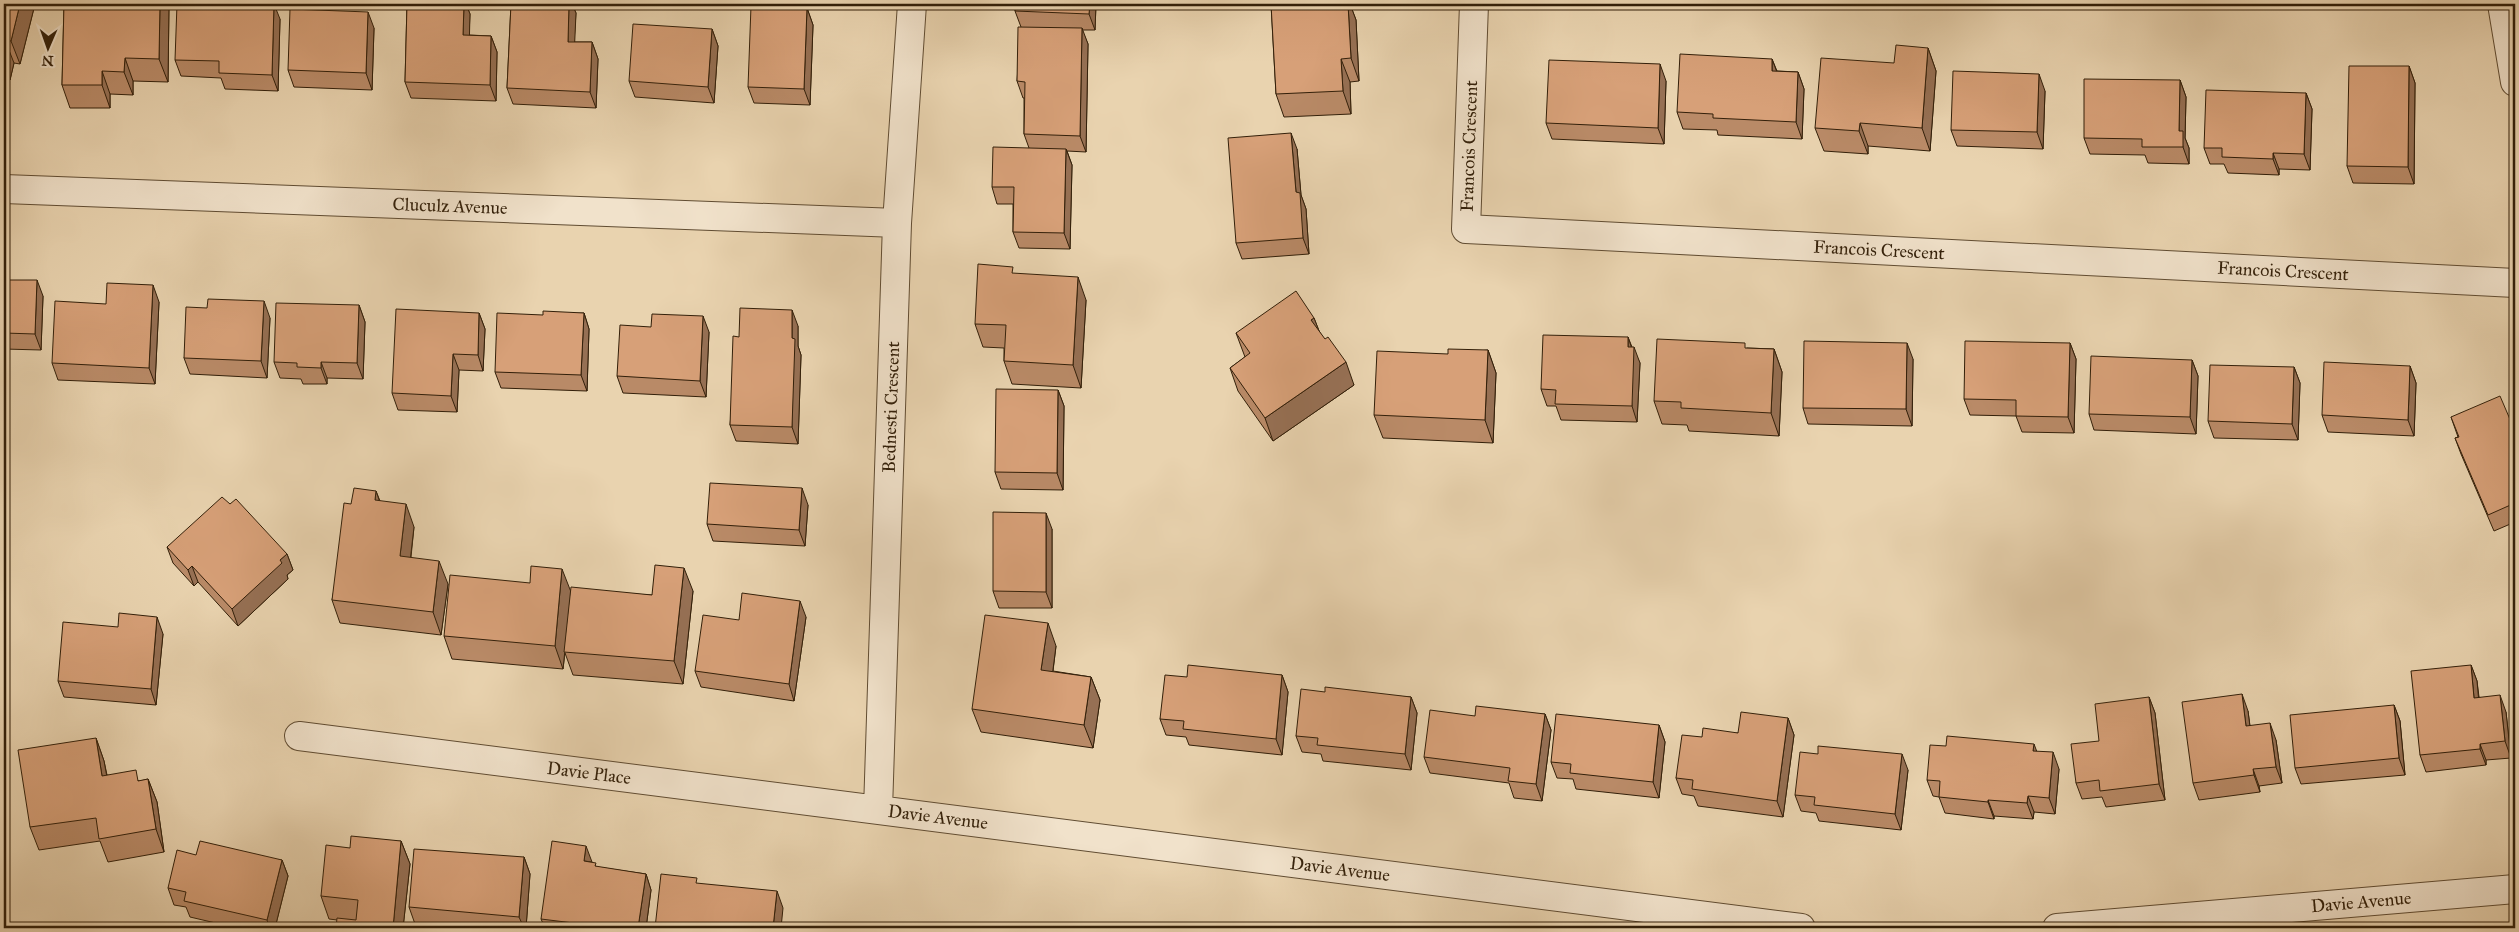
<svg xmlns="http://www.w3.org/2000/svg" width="2519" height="932" font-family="'IM FELL Great Primer',serif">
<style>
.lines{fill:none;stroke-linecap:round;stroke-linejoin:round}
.minor-casing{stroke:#604c32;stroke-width:30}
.minor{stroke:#f1e2cb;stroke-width:28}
.wall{fill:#b98a67;stroke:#321f09}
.shaded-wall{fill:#967054;stroke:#321f09}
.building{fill:#d7a078;stroke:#321f09}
.labels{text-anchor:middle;stroke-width:5;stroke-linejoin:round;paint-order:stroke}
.street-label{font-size:18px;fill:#321f09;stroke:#f1e2cb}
</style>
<rect width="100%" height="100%" fill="#e9d3af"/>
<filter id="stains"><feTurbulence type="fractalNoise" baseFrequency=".004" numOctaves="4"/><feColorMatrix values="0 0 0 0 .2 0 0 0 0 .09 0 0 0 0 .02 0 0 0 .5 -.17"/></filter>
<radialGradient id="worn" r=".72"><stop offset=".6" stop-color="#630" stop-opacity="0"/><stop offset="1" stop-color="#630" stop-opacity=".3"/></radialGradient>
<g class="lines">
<defs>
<path id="minor" d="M1474,4L1466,229L2515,283
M2502,4L2515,82
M4,189L897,223
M299,736L1801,928
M878,810L897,223L912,4
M2057,928L2515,889"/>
</defs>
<!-- minor casing -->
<use href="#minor" class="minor-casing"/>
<!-- minor -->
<use href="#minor" class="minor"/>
</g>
<!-- wall -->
<path class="wall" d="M4,4H35L20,64L14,63L10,80L4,79Z
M64,4H96L97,6L126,7V4H169L168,82L133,81V95L110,94V108H70L62,85Z
M407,4H466L470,14L469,35L491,36L497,52L496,101L411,98L405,82Z
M511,4H572L576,13L574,42H592L598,59L596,108L513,104L507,88Z
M1016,4H1096L1095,30H1082L1088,44L1086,152L1067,151L1072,165L1070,249L1019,248L1013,232V204H997L992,187L1029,148L1024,134V98H1023L1017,81L1021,27L1015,11Z
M1271,4H1350L1356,20L1359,81L1350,82L1351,114L1284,117L1276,94Z
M807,8L813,25L810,105L754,103L748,87Z
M280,19L278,91L225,89L221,78L181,76L175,60Z
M374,28L372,90L294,87L288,70Z
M712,29L718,46L714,103L635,97L629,81Z
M1928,48L1936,71L1930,151L1868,146V154L1824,151L1815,128L1894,63Z
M1772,59L1777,71L1798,72L1804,89L1802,139L1718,135L1717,130L1683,129L1677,112Z
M2409,66L2415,83L2414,184L2353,183L2347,166Z
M2180,80L2186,97L2185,138L2189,148V164L2148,163L2145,155L2090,154L2084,138Z
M1666,81L1664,144L1552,139L1546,123Z
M2045,91L2043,149L1957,146L1951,130Z
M2306,93L2312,109L2310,170L2279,169V175L2228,173L2224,164H2210L2204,148Z
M1297,149L1301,195L1306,209L1309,254L1242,259L1236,243Z
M4,272L7,280L43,296L41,350L4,349Z
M1086,300L1081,388L1012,384L1004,361V348L983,347L975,324Z
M159,302L155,384L58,380L52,363L106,304Z
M359,305L365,322L363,379L327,378V384H303L301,379L280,378L274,362Z
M207,308L270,318L267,378L190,374L184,358Z
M479,313L485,329L483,371L459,370L457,412L398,410L392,393Z
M584,313L589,329L587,391L501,388L495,372L543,315Z
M1314,318L1319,331L1354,385L1273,441L1238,391L1230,368L1245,357L1236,333Z
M798,326V346L801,355L798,444L736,441L730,425L739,337Z
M709,332L706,397L623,393L617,376Z
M1628,337L1632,347L1640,363L1637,422L1561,420L1556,406H1547L1541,389Z
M2070,343L2076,359L2074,433L2022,432L2016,416L1970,415L1964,399Z
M1747,348L1774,349L1782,372L1779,436L1689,431L1687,425L1662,424L1654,401Z
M1488,350L1496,373L1493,443L1383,438L1374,415L1448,354Z
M1913,359L1912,426L1808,424L1803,408Z
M2192,360L2198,376L2196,434L2094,430L2089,414Z
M2410,366L2416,383L2414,436L2328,432L2322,415Z
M2294,367L2300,383L2298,440L2214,438L2208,421Z
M1058,390L1064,406L1063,490L1001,489L995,472Z
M2451,417L2515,431V522L2494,531L2461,454L2455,438L2458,437Z
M376,491L380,501L414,527L411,557L448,584L441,635L340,623L332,600L351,504Z
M230,504L287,554L293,570L287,575L288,579L238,626L198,582L194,586L173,563L167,547Z
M808,505L805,546L713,541L707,524Z
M1052,529V608H999L993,591Z
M570,591L652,595L693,591L683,684L573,675L565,653L563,669L452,659L444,636Z
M806,617L794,701L701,687L695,671L739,620Z
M118,627L163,634L156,705L64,697L58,681Z
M1056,646L1053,671L1091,677L1100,700L1093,748L981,732L972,709Z
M2471,665L2477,681L2479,697L2506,712L2511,758L2486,760V765L2426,772L2420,755Z
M1282,675L1288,692L1282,755L1189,745L1186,737L1166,735L1160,719L1187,677Z
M1325,692L1411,697L1417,713L1411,770L1323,761L1321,754L1302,752L1296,736Z
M2149,697L2155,713L2165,800L2106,807L2102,797L2082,799L2076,783L2099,741Z
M2394,705L2400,721L2405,775L2301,784L2295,768Z
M2248,711L2250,726L2276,740L2282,783L2259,786L2260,792L2199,800L2193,783Z
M1545,714L1551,730L1542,801L1514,798L1509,783L1430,773L1424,757L1475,716Z
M1788,718L1794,735L1783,817L1698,806L1694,796L1682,794L1676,778L1702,737L1738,733Z
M1659,725L1665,742L1659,798L1576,789L1573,779L1557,778L1551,762Z
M96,738L104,761L107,775L140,781L148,779L157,802L164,852L108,862L100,841L39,850L30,827Z
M2036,751L2059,769L2055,814L2034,812L2033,819L1994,816V819L1945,813L1939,797L1933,796L1927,780Z
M1908,770L1901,830L1819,821L1816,813L1801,811L1795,795Z
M401,841L410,864L403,928L329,919L321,896L350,848Z
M196,855L282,860L288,876L275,928H237L190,917L186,907L174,905L168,888Z
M524,857L530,874L526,928H470L415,924L409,907Z
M592,863L597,867L646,874L651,890L646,928H545L541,919Z"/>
<!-- shaded-wall -->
<path class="shaded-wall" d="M20,4H35L20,64L11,41Z
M160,4H169L168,82L159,59Z
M274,4L280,19L278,91L272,75Z
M464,4H466L470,14L469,52L463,35Z
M569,4H572L576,13L574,58L568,42Z
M1090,4H1096L1095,30L1089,14Z
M1348,4H1350L1356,20L1359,81L1351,58Z
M807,8L813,25L810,105L804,89Z
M368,12L374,28L372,90L366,73Z
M1082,28L1088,44L1086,152L1080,136Z
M712,29L718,46L714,103L708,87Z
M491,36L497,52L496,101L490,85Z
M5,40L14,63L10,80L4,64V47Z
M592,42L598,59L596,108L590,92Z
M1928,48L1936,71L1930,151L1922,128Z
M125,58L133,81V95L124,72Z
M1341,59L1350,82L1351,114L1343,91Z
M1772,59L1778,75L1772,71Z
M1660,64L1666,81L1664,144L1658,128Z
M2409,66L2415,83L2414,184L2408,167Z
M102,71L110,94V108L102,85Z
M1798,72L1804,89L1802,139L1796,122Z
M2039,74L2045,91L2043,149L2037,132Z
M2180,80L2186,97L2185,138L2189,148V164L2183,147L2179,131Z
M2306,93L2312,109L2310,170L2304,154Z
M1860,123L1868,146V154L1859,131Z
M1291,133L1297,149L1301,195L1306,209L1309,254L1303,238L1296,192Z
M1066,149L1072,165L1070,249L1064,233Z
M2273,153L2279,169V175L2273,159Z
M4,272L10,288L4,280Z
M1078,277L1086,300L1081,388L1073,365Z
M37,280L43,296L41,350L35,334Z
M153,285L159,302L155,384L149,368Z
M264,301L270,318L267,378L261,361Z
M359,305L365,322L363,379L357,363Z
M792,310L798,326V346L801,355L798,444L792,427Z
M479,313L485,329L483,371L478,355Z
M584,313L589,329L587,391L581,375Z
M703,316L709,332L706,397L700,381Z
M1314,318L1323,341L1311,320Z
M1628,337L1633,352L1634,347L1640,363L1637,422L1632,406L1628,347Z
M1907,343L1913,359L1912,426L1906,409Z
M2070,343L2076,359L2074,433L2068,417Z
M1774,349L1782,372L1779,436L1771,413Z
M1488,350L1496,373L1493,443L1485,420Z
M453,354L459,370L457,412L451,396Z
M2192,360L2198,376L2196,434L2190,417Z
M321,362L327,378V384L321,368Z
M1346,362L1354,385L1273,441L1265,418Z
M2410,366L2416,383L2414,436L2408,420Z
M2294,367L2300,383L2298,440L2292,424Z
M1058,390L1064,406L1063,490L1057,473Z
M802,488L808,505L805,546L799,530Z
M376,491L384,514L375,500Z
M406,504L414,527L408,579L400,556Z
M1046,513L1052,529V608L1046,592Z
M287,554L293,570L287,575L288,579L238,626L232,609L280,560Z
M439,561L448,584L441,635L433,612Z
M192,566L198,582L194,586L188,570Z
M684,568L693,591L683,684L674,661Z
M562,569L571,592L563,669L555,646Z
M800,601L806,617L794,701L789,684Z
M157,617L163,634L156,705L151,689Z
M1048,623L1056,646L1050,693L1041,670Z
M2471,665L2477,681L2480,714L2474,698Z
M1282,675L1288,692L1282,755L1276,739Z
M1091,677L1100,700L1093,748L1084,725Z
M2242,694L2248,711L2252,743L2246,726Z
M2500,695L2506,712L2511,758L2505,741Z
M1411,697L1417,713L1411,770L1405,754Z
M2149,697L2155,713L2165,800L2159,784Z
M2394,705L2400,721L2405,775L2399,758Z
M1545,714L1551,730L1542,801L1536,784Z
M1788,718L1794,735L1783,817L1777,801Z
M2270,723L2276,740L2282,783L2276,767Z
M1659,725L1665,742L1659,798L1653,782Z
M96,738L104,761L111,799L102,776Z
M2034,744L2040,760L2033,751Z
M2480,744L2486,760V765L2480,749Z
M2053,752L2059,769L2055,814L2049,798Z
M1902,754L1908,770L1901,830L1895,814Z
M2253,769L2259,786L2260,792L2254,775Z
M148,779L157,802L164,852L156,829Z
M2028,796L2034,812L2033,819L2027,803Z
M1988,800L1994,816V819L1988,802Z
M401,841L410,864L403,928H393Z
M586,846L592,862L584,861Z
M524,857L530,874L526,928H524L519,917Z
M282,860L288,876L275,928H270L267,920Z
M646,874L651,890L646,928H638Z
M777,891L783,908L781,928H773Z"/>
<!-- building -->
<path class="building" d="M4,4H20L11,41L5,40L4,47Z
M64,4H93V6L126,7V4H160L159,59L125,58L124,72L102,71V85H62Z
M177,4H274L272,75L219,73V61L175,60Z
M407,4H464L463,35L491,36L490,85L405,82Z
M511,4H569L568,42H592L590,92L507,88Z
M1016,4H1090L1089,14L1015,11Z
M1271,4H1348L1351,58L1341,59L1343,91L1276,94Z
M751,6L807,8L804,89L748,87Z
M290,9L368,12L366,73L288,70Z
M633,24L712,29L708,87L629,81Z
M1018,27L1082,28L1080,136L1024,134L1025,82L1017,81Z
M1896,45L1928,48L1922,128L1860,123L1859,131L1815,128L1821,58L1894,63Z
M1680,54L1772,59V71L1798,72L1796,122L1713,118V114L1677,112Z
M1549,60L1660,64L1658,128L1546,123Z
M2349,66H2409L2408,167L2347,166Z
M1953,71L2039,74L2037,132L1951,130Z
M2084,79L2180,80L2179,131H2183V147H2142V139L2084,138Z
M2206,90L2306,93L2304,154L2273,153V159L2222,157V148H2204Z
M1291,133L1296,192L1300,193L1303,238L1236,243L1228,138Z
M993,147L1066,149L1064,233L1013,232L1014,187H992Z
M978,264L1013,267L1012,273L1078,277L1073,365L1004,361L1006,325L975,324Z
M4,272V280H37L35,334L4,333Z
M107,283L153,285L149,368L52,363L55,301L106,304Z
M1296,291L1314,318L1311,320L1325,339L1328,337L1346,362L1265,418L1230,368L1250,353L1236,333Z
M208,299L264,301L261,361L184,358L186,307L207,308Z
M276,303L359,305L357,363L321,362V368L297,367V363L274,362Z
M740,308L792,310V338L795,339L792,427L730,425L733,336L739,337Z
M396,309L479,313L478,355L453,354L451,396L392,393Z
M543,311L584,313L581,375L495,372L497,313L543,315Z
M652,314L703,316L700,381L617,376L620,325L651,327Z
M1543,335L1628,337V347H1634L1632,406L1555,404L1556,390L1541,389Z
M1657,339L1745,343V348L1774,349L1771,413L1681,408V402L1654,401Z
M1804,341L1907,343L1906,409L1803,408Z
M1965,341L2070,343L2068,417L2016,416V400L1964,399Z
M1448,349L1488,350L1485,420L1374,415L1377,351L1448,354Z
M2091,356L2192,360L2190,417L2089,414Z
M2324,362L2410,366L2408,420L2322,415Z
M2210,365L2294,367L2292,424L2208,421Z
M996,389L1058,390L1057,473L995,472Z
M2500,396L2515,431V503L2488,515L2455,438L2459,437L2451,417Z
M710,483L802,488L799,530L707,524Z
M354,488L376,491L375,500L406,504L400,556L439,561L433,612L332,600L344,503L351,504Z
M222,497L230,504L236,499L287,554L280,560L282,563L232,609L192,566L188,570L167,547Z
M993,512L1046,513V592L993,591Z
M655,565L684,568L674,661L564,652L571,587L652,595Z
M531,566L562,569L555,646L444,636L450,575L530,583Z
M742,593L800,601L789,684L695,671L703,615L739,620Z
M119,613L157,617L151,689L58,681L63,622L118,627Z
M985,615L1048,623L1041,670L1091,677L1084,725L972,709Z
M1188,665L1282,675L1276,739L1183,729L1184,721L1160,719L1165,675L1187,677Z
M2471,665L2474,698L2500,695L2505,741L2480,744V749L2420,755L2411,671Z
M1325,687L1411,697L1405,754L1317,745L1318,738L1296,736L1301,689L1325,692Z
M2242,694L2246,726L2270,723L2276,767L2253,769L2254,775L2193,783L2182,702Z
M2149,697L2159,784L2100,791L2099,780L2076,783L2071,744L2099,741L2095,704Z
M2394,705L2399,758L2295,768L2290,715Z
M1476,706L1545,714L1536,784L1508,781L1510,768L1424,757L1430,710L1475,716Z
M1741,712L1788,718L1777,801L1692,789L1693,780L1676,778L1682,735L1702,737L1703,728L1738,733Z
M1556,714L1659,725L1653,782L1570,773L1571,764L1551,762Z
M1947,736L2034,744L2033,751L2053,752L2049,798L2028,796L2027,803L1988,800V802L1939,797L1940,781L1927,780L1930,745L1946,746Z
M96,738L102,776L136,770L138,781L148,779L156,829L99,839L96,818L30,827L18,750Z
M1818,746L1902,754L1895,814L1814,805L1815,797L1795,795L1800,752L1818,754Z
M351,836L401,841L393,928H336L337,918L356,920L358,900L321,896L326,845L350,848Z
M200,841L282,860L267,920L184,901L186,892L168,888L177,850L196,855Z
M552,841L586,846L584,861L596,863L595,866L646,874L638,928H614L541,919Z
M414,849L524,857L519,917L409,907Z
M661,874L697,878L696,883L777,891L773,928H655Z"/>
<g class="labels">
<!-- street labels -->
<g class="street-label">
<text transform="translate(1469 146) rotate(-88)" y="6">Francois Crescent</text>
<text transform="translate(450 206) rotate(2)" y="6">Cluculz Avenue</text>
<text transform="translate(1879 250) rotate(3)" y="6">Francois Crescent</text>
<text transform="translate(2283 271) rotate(3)" y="6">Francois Crescent</text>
<text transform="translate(891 407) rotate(-88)" y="6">Bednesti Crescent</text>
<text transform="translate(589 773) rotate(7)" y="6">Davie Place</text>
<text transform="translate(938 817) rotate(7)" y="6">Davie Avenue</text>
<text transform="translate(1340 869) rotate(7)" y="6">Davie Avenue</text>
<text transform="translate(2361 902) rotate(-5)" y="6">Davie Avenue</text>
</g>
</g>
<!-- margin -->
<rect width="2519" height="932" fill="none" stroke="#e9d3af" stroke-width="20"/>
<rect x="5" y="5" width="2509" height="922" fill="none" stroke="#321f09" stroke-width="2.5"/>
<rect x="10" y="10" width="2499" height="912" fill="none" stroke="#321f09"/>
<!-- north arrow -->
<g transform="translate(48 48) rotate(182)" stroke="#f1e2cb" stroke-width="4" paint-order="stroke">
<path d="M0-4L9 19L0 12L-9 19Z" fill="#321f09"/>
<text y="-8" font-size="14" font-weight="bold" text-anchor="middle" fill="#321f09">N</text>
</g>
<rect width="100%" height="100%" filter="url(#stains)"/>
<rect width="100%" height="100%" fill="url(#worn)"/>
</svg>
